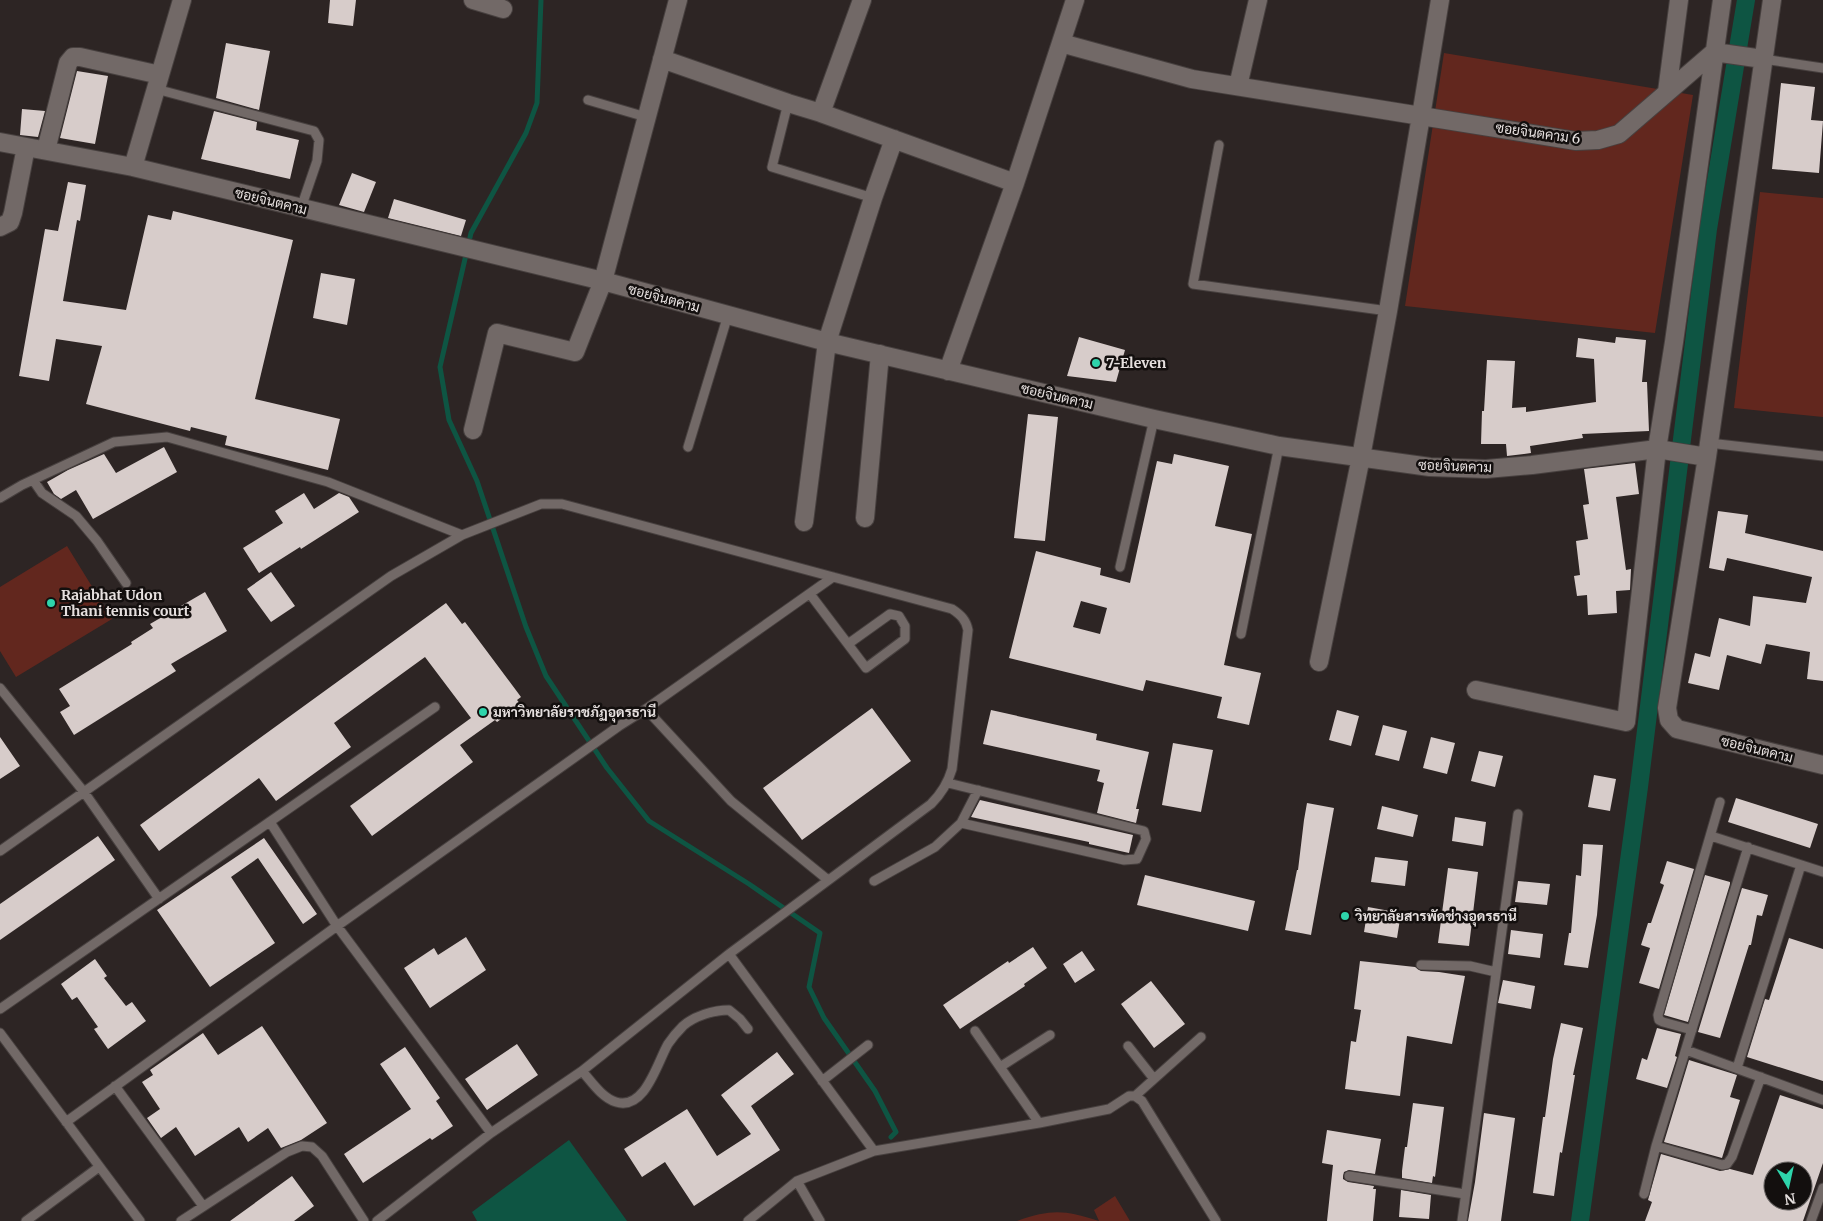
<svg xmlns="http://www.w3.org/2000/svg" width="1823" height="1221" font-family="Merriweather,Sarabun,serif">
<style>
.green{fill:#62271e}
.water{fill:#0e5543}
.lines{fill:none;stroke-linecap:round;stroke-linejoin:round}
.stream{stroke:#0e5543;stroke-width:5}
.canal{stroke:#0e5543;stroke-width:18}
.building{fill:#d7ccca;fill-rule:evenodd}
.lane-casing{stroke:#47403f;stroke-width:11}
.street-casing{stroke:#47403f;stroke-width:20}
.lane{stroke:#726967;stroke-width:9}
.street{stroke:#726967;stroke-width:18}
.poi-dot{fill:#2ed4ab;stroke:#130f0e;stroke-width:2}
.labels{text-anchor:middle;stroke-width:5;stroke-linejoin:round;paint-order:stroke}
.street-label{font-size:14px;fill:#e6e0df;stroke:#130f0e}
.poi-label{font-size:14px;font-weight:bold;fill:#e6e0df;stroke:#130f0e;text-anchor:start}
</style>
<rect width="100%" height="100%" fill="#2d2524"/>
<!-- green -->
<path class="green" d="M1444,53L1693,95L1655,333L1405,306Z
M1760,192L1823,198V417L1734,408Z
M67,546L112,619L16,677L0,651V587Z
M1115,1196L1130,1221H1017C1052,1209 1064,1210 1099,1221L1094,1210Z"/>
<!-- water -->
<path class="water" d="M569,1140L627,1221H477L472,1212Z"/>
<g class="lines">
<!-- stream -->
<path class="stream" d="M541,0L537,103L526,133L471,233L440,367L449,420L477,481L526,627L546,676L607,768L649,821L749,884L820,933L809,987L824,1018L875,1091L896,1132L891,1137"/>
<!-- canal -->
<path class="canal" d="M1580,1221L1639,787L1708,229L1746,0"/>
</g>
<!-- building -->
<path class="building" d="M330,0H356L353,26L328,23Z
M226,43L270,51L259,110L216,98Z
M77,71L108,76L95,144L60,138Z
M1781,83L1815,87L1811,120L1823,121L1819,173L1772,169Z
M22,109L45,111L38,137L20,135Z
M214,111L257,122L256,130L299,140L290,179L201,159Z
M352,173L376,182L364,212L339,205Z
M68,182L86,185L80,221L77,220L63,301L126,310L148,215L171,220L173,211L293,240L255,399L340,419L328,470L225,445L227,436L191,427L190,431L86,404L102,346L56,339L49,381L19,376L45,229L58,231Z
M394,199L466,220L461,236L388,218Z
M321,273L355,279L347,325L313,318Z
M1079,337L1125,350L1116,382L1067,376Z
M1616,337L1646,340L1642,382H1647L1649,431L1582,434L1583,438L1530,446L1531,453L1507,456L1506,444H1481L1482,411H1484L1487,360L1515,361L1512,408L1526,407V412L1596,402L1594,359L1576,357L1578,338L1615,343Z
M1028,414L1058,417L1045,541L1014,538Z
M164,447L177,472L93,519L76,490L61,499L54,494L47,482L68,470L104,454L116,473Z
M1174,454L1229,466L1215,526L1252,534L1224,665L1261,673L1249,725L1217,718L1222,697L1146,680L1143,691L1009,658L1036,551L1101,568L1100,575L1130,583L1157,461L1172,464ZM1081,601L1107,608L1100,634L1073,627Z
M1635,463L1639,494L1616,497L1626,570L1631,569L1630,590L1616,591L1617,613L1588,615L1587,595L1577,596L1574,576L1580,575L1576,541L1588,539L1583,505L1589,504L1584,469Z
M304,493L314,509L339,493L349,497L359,512L301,549L300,547L259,573L243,548L283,523L275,511Z
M1718,511L1748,515L1745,533L1823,551V681L1807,679L1810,652L1766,644L1761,664L1727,655L1719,690L1688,683L1695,653L1710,657L1719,618L1750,626L1753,596L1806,603L1812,577L1727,558L1724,571L1709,568Z
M271,572L295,606L271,622L247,589Z
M205,592L227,631L171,664L176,671L74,735L60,712L70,706L59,689L132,644L131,642L153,628L150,624Z
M446,603L462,624L465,622L521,697L517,700L521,705L497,722L495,720L460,745L473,762L372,836L350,806L471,718L425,657L334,723L351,747L276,801L259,778L159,851L140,825Z
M872,708L911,761L802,840L763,788Z
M991,710L1097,734L1096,740L1149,752L1136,809H1139L1136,823L1097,813L1104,783L1097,781L1100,770L983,744Z
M1337,710L1359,716L1351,746L1329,740Z
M1383,725L1407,731L1399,761L1375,755Z
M0,737L20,766L0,779Z
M1431,737L1455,743L1447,774L1423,768Z
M1173,743L1213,750L1201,812L1162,805Z
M1479,751L1503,756L1495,787L1471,781Z
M1594,775L1616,779L1610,811L1588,807Z
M1736,798L1818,824L1810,848L1728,822Z
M980,800L1133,835L1129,853L1089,844V842L971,817Z
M1307,803L1334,808L1311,935L1285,930L1297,870H1298L1304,820Z
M1382,806L1418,815L1413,837L1377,829Z
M1455,817L1486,822L1483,846L1452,841Z
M98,836L115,860L0,940V904Z
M264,838L317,914L303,924L258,858L231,877L275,943L210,987L157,910Z
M1583,844L1603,845L1597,915L1588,968L1564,965L1569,933H1571L1576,875L1581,876Z
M1375,857L1408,861L1405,886L1371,882Z
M1667,861L1694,869L1659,989L1639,983L1650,948L1641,945L1648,923H1651L1664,885L1660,883Z
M1448,868L1478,872L1469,946L1438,943Z
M1145,875L1255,901L1248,931L1137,905Z
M1705,875L1730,882V884L1688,1022L1664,1015Z
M1518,881L1550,884L1547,905L1515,902Z
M1742,888L1768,895L1762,916L1757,915L1751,945H1749L1720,1038L1698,1032Z
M1368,907L1401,913L1397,938L1364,932Z
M1511,930L1543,934L1540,958L1508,954Z
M466,937L486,970L430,1008L404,968L434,948L438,955Z
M1789,938L1823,949V1081L1747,1057L1765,999L1769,1000Z
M1033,947L1047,968L1024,984L1025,986L960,1029L943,1005L1008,961L1009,963Z
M1082,951L1095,970L1075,983L1063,964Z
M95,959L107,976L104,978L126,1006L132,1002L146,1021L108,1049L94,1029L98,1027L77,997L72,1000L61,984Z
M1360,961L1415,967L1421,971L1439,972L1465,976L1452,1044L1407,1036L1400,1096L1345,1089L1351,1041L1356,1042L1361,1010L1354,1009Z
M1503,980L1535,986L1531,1009L1498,1003Z
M1151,981L1185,1024L1154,1048L1121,1004Z
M1561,1023L1583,1028L1573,1075H1575L1562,1153L1560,1152L1554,1196L1533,1193L1543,1117H1545L1553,1059Z
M262,1026L327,1123L301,1140L281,1148L268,1128L248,1142L239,1127L195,1156L176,1127L161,1138L147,1118L160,1109L142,1082L153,1075L150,1070L203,1033L218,1055Z
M1657,1028L1681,1034L1675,1056L1677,1057L1667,1088L1636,1079L1642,1058L1647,1060Z
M517,1044L538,1075L487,1110L465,1079Z
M405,1047L440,1098L436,1101L453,1126L432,1140L430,1138L363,1183L344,1154L411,1109L380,1064Z
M777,1052L794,1074L751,1106L780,1150L694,1206L665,1162L642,1177L624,1149L687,1109L717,1156L751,1134L721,1095Z
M1689,1060L1737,1075L1730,1097L1740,1100L1722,1158L1664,1142Z
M1780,1095L1823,1109V1163L1803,1221H1645L1652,1202L1648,1200L1661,1154L1720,1171L1730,1169L1753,1175ZM1773,1171H1803V1201H1773Z
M1413,1103L1444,1107L1435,1177L1433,1176L1432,1183L1402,1178V1171L1405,1147H1407Z
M1484,1113L1515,1118L1501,1221H1468L1475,1182Z
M1327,1130L1381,1139L1375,1174L1349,1170L1344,1172L1343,1176V1179L1348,1182L1374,1186L1373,1189H1376L1373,1221H1327L1333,1165L1322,1163Z
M292,1176L314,1206L294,1221H230Z
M1401,1190L1431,1195L1429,1219L1399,1217Z"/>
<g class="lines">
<defs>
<path id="lane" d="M1763,59L1823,68
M156,89L314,131L319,140L317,161L301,208
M588,100L646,117
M788,103L772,167L873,198
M1219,145L1193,284L1388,311
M1709,443L1823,456
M688,447L728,315
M33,480L42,493L76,516L97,541L126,583
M0,498L22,485L114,442L167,437L328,482L462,535
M1120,567L1154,419
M810,594L866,668L905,639V626L899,616L890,614L848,644
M1241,634L1279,446
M0,688L84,792L159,899
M646,709L731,801L828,880
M948,783L1144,831L1146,839L1137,859L1124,860L961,823
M270,822L337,926L491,1133
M1711,836L1823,872
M0,851L391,576L462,535L541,504H562L952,609C961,615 966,620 968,630L952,769C948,783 942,793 931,804L729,954L582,1071L491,1133L377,1221
M874,881L935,847L961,823L978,790
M729,954L874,1151
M1421,965L1470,966L1496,972
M0,1009L435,707
M1692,1030L1663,1022L1659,1020L1658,1015L1720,802
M975,1031L1039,1123
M0,1033L140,1221
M1128,1046L1154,1079
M1686,1050L1823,1100
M1000,1067L1050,1035
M1737,1068L1801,865
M582,1071C591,1081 602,1098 616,1102C645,1111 657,1063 668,1044C672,1038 678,1031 683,1026C694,1016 714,1010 729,1010L740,1019L748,1029
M822,1081L868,1045
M115,1086L203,1206
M1135,1096L1201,1037
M66,1122L337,926L619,726L646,709L833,577
M1656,1146L1722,1165L1727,1164L1732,1157L1761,1077
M1349,1176L1465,1194
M797,1181L820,1221
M1644,1194L1656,1146L1748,847
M26,1221L99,1167
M181,1221L287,1152L302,1146L312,1147L322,1156L364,1221
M748,1221L797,1181L874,1151L1039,1123L1109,1109L1129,1096H1135L1142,1101L1216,1221
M1462,1221L1518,814
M1811,1221L1823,1188"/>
<path id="street" d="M473,0L503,9
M1772,0L1707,457L1667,708L1669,720L1677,729L1823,765
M1061,43L1192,79L1421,116L1440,0
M662,59L788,103L821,113L1015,183
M1238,86L1258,0
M1667,92L1679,0
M821,113L862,0
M0,142L133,167L603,281L827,342L1154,419L1279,446L1430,467L1486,469L1532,465L1657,449L1707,457
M46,150L68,63L73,57H80L160,75
M133,167L182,0
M0,227L10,222L13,213L26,147
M948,371L1015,183L1075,0
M473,430L497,333L575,352L603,281L678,0
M865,518L880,354
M804,522L827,342L873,198L894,139
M1319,662L1361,457L1388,311L1421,116L1576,141L1598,140L1619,134L1714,52L1763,59
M1476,690L1626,722L1657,449L1674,342L1722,0"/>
</defs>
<!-- lane casing -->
<use href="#lane" class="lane-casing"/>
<!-- street casing -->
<use href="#street" class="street-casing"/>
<!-- lane -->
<use href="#lane" class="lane"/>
<!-- street -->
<use href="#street" class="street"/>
</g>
<!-- markers -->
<g class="poi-dot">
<circle cx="1096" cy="363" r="5"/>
<circle cx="51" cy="603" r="5"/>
<circle cx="483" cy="712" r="5"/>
<circle cx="1345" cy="916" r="5"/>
</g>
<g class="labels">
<!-- street labels -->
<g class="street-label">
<text transform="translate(1538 133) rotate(8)" y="5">ซอยจินตคาม 6</text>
<text transform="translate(271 201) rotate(14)" y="5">ซอยจินตคาม</text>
<text transform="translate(664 298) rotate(15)" y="5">ซอยจินตคาม</text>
<text transform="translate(1057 396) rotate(13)" y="5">ซอยจินตคาม</text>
<text transform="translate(1455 466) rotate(2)" y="5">ซอยจินตคาม</text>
<text transform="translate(1757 749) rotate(14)" y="5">ซอยจินตคาม</text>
</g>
<!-- poi labels -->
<g class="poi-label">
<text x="1106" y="368">7-Eleven</text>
<text x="61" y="600">Rajabhat Udon<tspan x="61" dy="16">Thani tennis court</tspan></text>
<text x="493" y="717">มหาวิทยาลัยราชภัฏอุดรธานี</text>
<text x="1355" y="921">วิทยาลัยสารพัดช่างอุดรธานี</text>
</g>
</g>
<!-- north arrow -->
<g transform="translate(1788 1186) rotate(171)"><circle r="24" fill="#130f0e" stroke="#676362"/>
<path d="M0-4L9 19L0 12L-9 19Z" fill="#2ed4ab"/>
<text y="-8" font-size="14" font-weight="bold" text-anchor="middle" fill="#e6e0df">N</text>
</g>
</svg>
